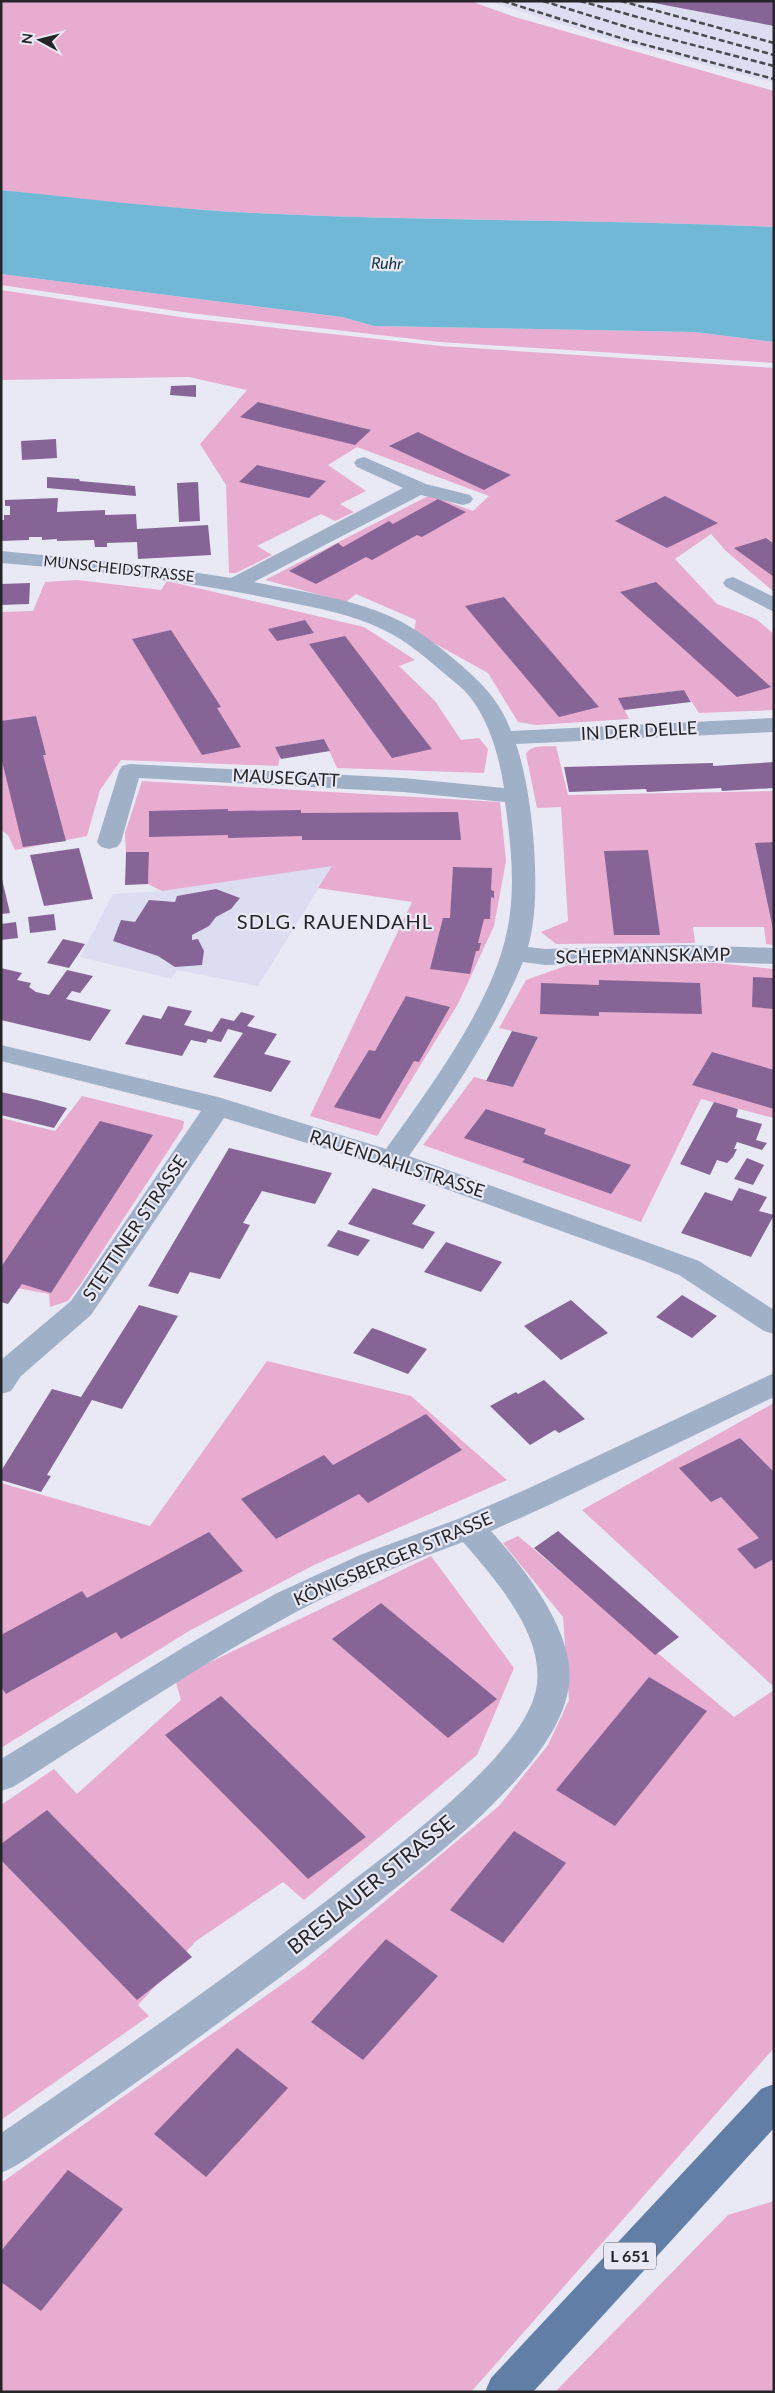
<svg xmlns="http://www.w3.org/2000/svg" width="775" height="2393" font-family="Lato,sans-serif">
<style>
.built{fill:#dcddf0}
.green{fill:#e7accf}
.water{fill:#71b8d7}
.building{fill:#866596}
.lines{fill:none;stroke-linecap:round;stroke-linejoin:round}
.minor{fill:#9fb0c7;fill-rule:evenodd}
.major{fill:#617ea7;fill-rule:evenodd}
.rail{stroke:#49494e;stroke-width:2.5;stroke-dasharray:6 3;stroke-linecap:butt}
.labels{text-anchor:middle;stroke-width:4.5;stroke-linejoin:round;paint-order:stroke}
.far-street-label{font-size:15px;fill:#252529;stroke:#e9e9f5}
.far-water-label{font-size:16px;font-style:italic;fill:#113240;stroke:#e9e9f5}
.shield{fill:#e9e9f5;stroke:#606066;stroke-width:1}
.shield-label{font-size:16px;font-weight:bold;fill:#252529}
.street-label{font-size:18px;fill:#252529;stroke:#e9e9f5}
.quarter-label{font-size:20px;letter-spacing:1px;fill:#252529;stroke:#e9e9f5}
.near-street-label{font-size:21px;fill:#252529;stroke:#e9e9f5}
</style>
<rect width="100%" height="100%" fill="#e9e9f5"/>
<!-- built -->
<path class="built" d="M487,1H774V83L625,44Z
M333,865L258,986L177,970L171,979L80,957L113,894L162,891Z"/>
<!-- green -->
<path class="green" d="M1,1H470L515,17L774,91V227C594,219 413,222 233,212C156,207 78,199 1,190Z
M1,274L342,317L374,326L695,332L774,342V363L440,342L190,313L1,285Z
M1,290L187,318L441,346L774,368V592L726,551L711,534L675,559L717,604L756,619L774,634V710L699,713L684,690L619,698L629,719L536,725L518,722L488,673L414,632L416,620L356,594L346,602L265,580L430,495L473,511L489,496L357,447L328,465L366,491L340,504L354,512L335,521L321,514L257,546L272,555L236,573H229L226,485L200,444L247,390L189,377L1,380Z
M77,580L161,590L167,581L364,627L415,660L399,666L435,701L461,740L479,738L488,749L484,773L337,768L324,739L276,747L280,757L278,766L121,760L100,790L87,836L15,850L8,835L1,830V612L33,611L45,582Z
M556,746L568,795L774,791V945L766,944L764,927H693L695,943L556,944L541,932L568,921L561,807L537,808L526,754C531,744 546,747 556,746Z
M142,781L500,802L506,861L494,926L458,1004L377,1136L310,1116L412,902L318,888L332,866L162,891L148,884L149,852H126L125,833Z
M716,963L774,969V1118L701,1099L641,1222L423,1145L474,1077L513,1087L538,1037L499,1028L526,980L571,964Z
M82,1096L184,1121L183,1128L80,1285L68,1301L50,1307L49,1294L1,1285V1118L55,1131Z
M267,1361L411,1396L507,1480L314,1565L189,1631L1,1748V1483L150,1526Z
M774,1403V1687L582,1510Z
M518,1536L734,1717L774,1690V2048L471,2392H1V2183L305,1968L499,1806L548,1745L569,1700L563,1617L503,1543Z
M431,1556L514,1668L477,1755L304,1900L283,1882L196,1941L138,2005L149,2016L1,2120V1805L54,1769L77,1794L181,1700L175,1679Z
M774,2201V2392H555L728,2215Z"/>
<!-- water -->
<path class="water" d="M1,190C78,198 156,207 233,212C413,222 594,219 774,227V342L695,332L374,326L342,317L1,274Z"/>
<!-- building -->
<path class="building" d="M649,1H774V26L649,2Z
M196,385V397L170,395L171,386Z
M258,402L318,417L371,430L355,445L240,417Z
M418,432L466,455L511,475L484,490L389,446Z
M56,439L57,458L22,460L21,441Z
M257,465L326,481L309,498L239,482Z
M47,477L79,479L80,481L135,486L136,496L47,488Z
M198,482L200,521L179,522L177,483Z
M665,496L718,523L667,548L615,521Z
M58,498L57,512L105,510V515L136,514L137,529L208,525L211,555L138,559L137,542L107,543V547H95L94,540L57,541V539L42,540V537H29V540L1,541V520H4V515H10V506H5V500Z
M438,499L466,512L422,537L417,535L372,560L366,557L316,584L289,571L338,543L343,547L389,521L393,524Z
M766,538L774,544V577L734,548Z
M656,582L730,650L771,687L737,697L620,592Z
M30,583L29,604L1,605V584Z
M504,597L567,670L599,707L559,717L465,606Z
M305,620L314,633L277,641L268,629Z
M171,630L221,707L217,708L241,747L202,755L132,639Z
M345,636L403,712L432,749L392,758L309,644Z
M684,690L691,702L624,710L618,698Z
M36,716L46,755H43L66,841L23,847L2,761L1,721Z
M324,739L330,751L281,759L275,747Z
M774,762V788L722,791L721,788L647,792L646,789L569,792L564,767L713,763V766Z
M228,809V811L301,810V813L458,812L461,840H302V836L228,838V835L149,837V811Z
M774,842V929H773L755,843Z
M79,848L93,899L44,906L30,855Z
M648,850L660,935H614L604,851Z
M126,852H149L148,884L125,885Z
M453,867L492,868L491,890L494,891V898L491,897L490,919H484L478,943H481L479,951H476L470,974L430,969L443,918H450Z
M1,875L10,913L1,914Z
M216,889L240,898L231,909L216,917L209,926L192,935V940L198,939L204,951L202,965L175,967L158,956L113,941L121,920L135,922L149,900L175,902L177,896Z
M54,914L56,930L30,933L28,917Z
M16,922L18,938L1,940V924Z
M63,939L85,944L69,968L47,963Z
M1,968L22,973L17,980L31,983L29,987L36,992L49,995L67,970L93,976L80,993L72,991L66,999L111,1010L90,1041L1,1020Z
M753,977L774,978V1009L752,1007Z
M599,980L700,983L702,1014L599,1012V1016L540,1014L541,983L599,985Z
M406,996L450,1007L419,1062L414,1061L380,1119L334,1107L369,1050L375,1051Z
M168,1006L192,1011L184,1025L212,1032L221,1018L234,1021L241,1012L255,1016L247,1026L277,1034L264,1054L291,1061L271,1092L213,1077L243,1033L228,1029L221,1042L208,1039L206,1043L191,1040L182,1056L125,1044L143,1015L161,1019Z
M512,1031L538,1037L513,1087L486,1081Z
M712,1052L774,1070V1109L692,1085Z
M1,1092L37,1100L67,1108L54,1128L1,1115Z
M714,1102L738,1109L736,1117L762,1124L756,1140L767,1143L762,1150L737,1142L734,1149H737L733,1157L727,1163L717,1160L710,1175L680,1164Z
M486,1109L546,1129L544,1134L631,1165L611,1194L522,1162L525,1159L464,1138Z
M100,1121L153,1135L51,1293L22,1284L8,1304L1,1302V1267Z
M229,1148L332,1173L315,1204L262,1191L243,1223L250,1225L220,1279L190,1272L178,1294L148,1286Z
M747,1158L764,1165L753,1185L734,1179Z
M373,1188L426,1205L412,1224L435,1232L423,1249L348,1224Z
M739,1188L767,1197L759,1211L774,1215L751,1257L681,1233L705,1192L732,1201Z
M338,1230L370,1240L358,1256L327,1246Z
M446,1242L502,1262L481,1292L424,1272Z
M682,1295L717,1316L692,1338L656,1317Z
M571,1300L608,1333L561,1360L524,1326Z
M139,1305L178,1316L122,1409L92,1400L47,1475L51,1476L41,1492L1,1480V1471L52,1389L81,1397Z
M372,1328L381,1331L427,1349L408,1374L353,1353Z
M544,1380L585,1419L559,1433L555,1430L530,1445L490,1406L516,1392L518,1394Z
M426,1414L462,1450L368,1503L359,1494L276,1539L241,1499L324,1455L333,1465Z
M740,1438L774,1472V1562L772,1560L755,1569L737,1549L759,1538L721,1497L711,1502L679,1468Z
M558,1531L679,1637L655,1655L534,1548Z
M209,1532L243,1571L121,1639L116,1632L6,1694L1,1687V1635L82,1591L87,1598Z
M381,1603L497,1699L448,1738L332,1639Z
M649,1677L707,1711L615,1826L556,1790Z
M221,1696L366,1837L308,1879L165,1735Z
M47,1810L192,1957L137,2000L1,1860V1844Z
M514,1831L566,1863L503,1943L450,1910Z
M386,1939L438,1976L363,2060L311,2022Z
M237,2048L288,2088L206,2177L154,2134Z
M68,2170L123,2209L41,2311L1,2282V2251Z"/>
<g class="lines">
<!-- minor -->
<path class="minor" d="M364,457L426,484L470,495L473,499L470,503L463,505L421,495L254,582C303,592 357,599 402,622C424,634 442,649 461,665C483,684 501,703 511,731L774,718V732L516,744C533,793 543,898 528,947L545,949L683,945L774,948V964L683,961L545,965L523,962C494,1032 452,1094 409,1156L699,1261L774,1310V1334L764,1331L679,1275L647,1262L382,1166L224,1118L91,1315L21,1376L11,1391L1,1394V1360L71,1301L201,1111L1,1061V1045L218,1097L386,1149C429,1089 493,1003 507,931C516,890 511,844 505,802L403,792L139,778L121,842L117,847L109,849L101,847L97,842L119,771L122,766L130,764L403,778L504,788C499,756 490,723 470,697C463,688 453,681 445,674C426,658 407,641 384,630C352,614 317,608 282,601C190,581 96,571 1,563V551L147,565L231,578L403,488L357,467L354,463L357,459Z
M733,577L774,597V612L726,587L723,583L726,579Z
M774,1373V1397L549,1505L491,1531C524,1568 580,1637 568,1691C560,1732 526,1771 497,1800C459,1839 414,1873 372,1907C294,1968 214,2027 134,2084C107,2103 80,2122 53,2141C36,2152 20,2165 1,2173V2133C117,2054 232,1974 343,1888C395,1848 522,1756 536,1690C547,1637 495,1579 463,1542C407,1563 349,1584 296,1612C199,1665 107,1728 13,1787L1,1791V1759L184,1647L275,1594L360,1555L458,1519L527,1489Z"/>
<!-- major -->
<path class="major" d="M774,2084V2128L533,2392H485L491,2378L761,2089Z"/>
<!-- rail -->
<path class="rail" d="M503,1L627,40L774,79
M543,1L643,32L774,66
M580,1L774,55
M621,1L774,43"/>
</g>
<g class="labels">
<!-- far-street labels -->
<g class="far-street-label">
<text transform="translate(119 569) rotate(6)" y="5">MUNSCHEIDSTRASSE</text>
</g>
<!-- far-water labels -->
<g class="far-water-label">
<text transform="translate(387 263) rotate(2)" y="6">Ruhr</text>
</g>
<!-- shield labels -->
<rect class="shield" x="604" y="2242.5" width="52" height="27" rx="4"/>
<g class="shield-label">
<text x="630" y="2262">L 651</text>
</g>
<!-- street labels -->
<g class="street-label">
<text transform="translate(639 731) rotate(-3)" y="6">IN DER DELLE</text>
<text transform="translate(286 778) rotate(3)" y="6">MAUSEGATT</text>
<text transform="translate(643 956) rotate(-1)" y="6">SCHEPMANNSKAMP</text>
<text transform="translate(397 1164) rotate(18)" y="6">RAUENDAHLSTRASSE</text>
<text transform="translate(135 1228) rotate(-56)" y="6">STETTINER STRASSE</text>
<text transform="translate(393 1559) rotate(-23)" y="6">KÖNIGSBERGER STRASSE</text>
</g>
<!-- quarter labels -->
<g class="quarter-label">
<text x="335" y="929">SDLG. RAUENDAHL</text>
</g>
<!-- near-street labels -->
<g class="near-street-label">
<text transform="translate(371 1885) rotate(-39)" y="7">BRESLAUER STRASSE</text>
</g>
</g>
<!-- border -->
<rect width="775" height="2393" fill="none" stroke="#252529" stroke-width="5"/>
<!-- north arrow -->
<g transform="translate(40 40) rotate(277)" stroke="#e9e9f5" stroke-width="4" paint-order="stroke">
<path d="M0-4L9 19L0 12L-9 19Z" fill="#252529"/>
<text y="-8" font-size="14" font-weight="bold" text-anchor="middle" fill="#252529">N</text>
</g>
</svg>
